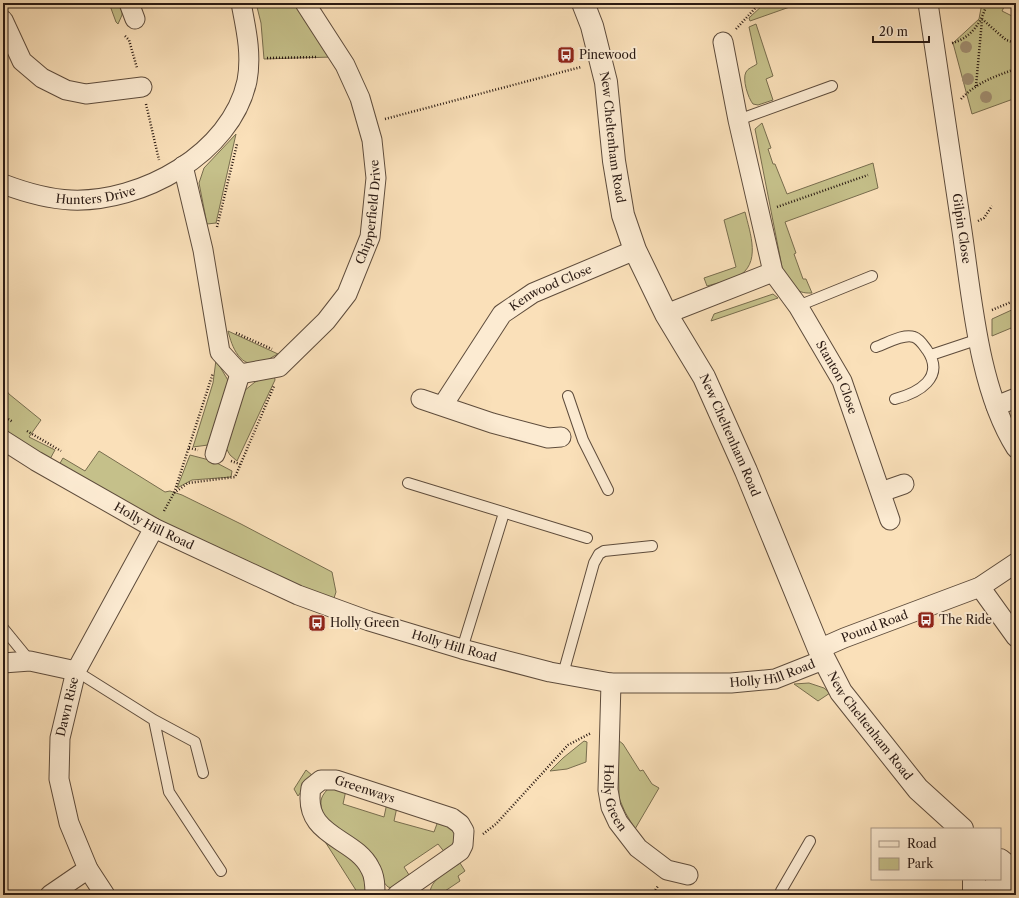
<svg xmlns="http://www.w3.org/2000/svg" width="1019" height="898" font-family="'Libre Caslon Text',serif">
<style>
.green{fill:#c5c08a;stroke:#786d4e}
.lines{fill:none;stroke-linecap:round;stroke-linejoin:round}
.service-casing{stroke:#5e4c3c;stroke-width:12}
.minor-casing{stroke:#5e4c3c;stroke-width:21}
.tertiary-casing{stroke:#5e4c3c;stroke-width:24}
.path{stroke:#2a1a13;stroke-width:2.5;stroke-dasharray:1 2;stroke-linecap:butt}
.service{stroke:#fcebd2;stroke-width:10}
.minor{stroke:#fcebd2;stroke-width:19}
.tertiary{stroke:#fcebd2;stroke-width:22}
.tree{fill:#a18f72}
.labels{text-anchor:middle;stroke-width:4;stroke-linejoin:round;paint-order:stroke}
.poi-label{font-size:12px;fill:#2a1a13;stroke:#fcebd2;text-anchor:start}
.street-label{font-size:12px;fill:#2a1a13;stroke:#fcebd2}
</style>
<rect width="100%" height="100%" fill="#fae0b9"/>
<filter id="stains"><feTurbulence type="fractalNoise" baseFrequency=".005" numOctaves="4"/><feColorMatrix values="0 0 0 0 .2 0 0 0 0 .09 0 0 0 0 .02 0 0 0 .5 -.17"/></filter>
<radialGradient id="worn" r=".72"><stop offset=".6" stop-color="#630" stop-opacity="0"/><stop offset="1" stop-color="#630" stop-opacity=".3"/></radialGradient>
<!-- green -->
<path class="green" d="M109,3H123L122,15L118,24L116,22Z
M256,3H299L332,57L264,59L261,23Z
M765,3H801L750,21L749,18Z
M982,3H1006L1002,11L1016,18V98L972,114L953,43L979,19Z
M756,24L773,76L766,79L773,100L758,105L753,104C748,98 742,79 746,72C748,68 753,67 757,64L749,27Z
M762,123L771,148L768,149L773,164H775L787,194L873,163L878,188L785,222L796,253L794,254L803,279H806L812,293C794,294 791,284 781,271L782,267L755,129Z
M236,134L216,223L207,224L199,183L204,168Z
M745,212C750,233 762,264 737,277C728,281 717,283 707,286L704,278L736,267L724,220Z
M773,294L778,298L711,321L714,314Z
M1016,308V326L992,336V319Z
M228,331L278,354C273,356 267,361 261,363C240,369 232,347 228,331Z
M216,360L229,382L214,440L208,445L193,447L213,383Z
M274,374L275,380L237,461L230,455L226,448L244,391L255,382Z
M3,386L9,394L41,420L29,437L55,450L50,459L3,433Z
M99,451L165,492L170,491L182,495L241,524L332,572L336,592L333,601L144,513L59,465L63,458L85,471Z
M190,455L213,461L232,471L231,477L192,480L177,488Z
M809,683L824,688L830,693L818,701L794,684Z
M618,740L623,744L640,771L643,770L652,784L659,788L635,829L625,812L619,798Z
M584,741L587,742L586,762L567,769L550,771L563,758Z
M306,770L313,776L298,796L294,789Z
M328,789L346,790L343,804L384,817L387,803L397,807L394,821L434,832L438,821L452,824L457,841L446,854L438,844L404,867L411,878L392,888L388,887L323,815C320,803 319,798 328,789Z
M324,840L361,861L369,895H359Z
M460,863L465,871L458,876L460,881L439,895H430C429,879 449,871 460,863Z"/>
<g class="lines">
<defs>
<path id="service" d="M738,120L832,86
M798,306L872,276
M876,347C886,344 903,333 914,337C920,339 924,346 927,350C946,378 918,393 895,399
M931,355L979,339
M568,396L583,440L608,490
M408,483L587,538
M3,628L30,661
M462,649L504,513
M76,671L154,720L195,742L203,773
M563,674L594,563L599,554L604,551L652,546
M154,720L169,792L221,871
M781,895V891L810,841"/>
<g id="minor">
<path d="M129,3L135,19"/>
<path id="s1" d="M928,3C939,79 951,155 962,231C972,299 979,390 1016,448"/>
<path d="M3,20L22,61L42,78L66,90L86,94L142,87"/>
<path id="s2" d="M723,42L738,120L773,272L798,306L842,381L890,520"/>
<path id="s3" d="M183,166L203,250L220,352L240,374L279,367L326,321L347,294L370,237L376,178L372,140L360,98L345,65L305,3"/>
<path id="s4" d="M3,184C24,192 48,199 71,200C141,203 231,154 247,81C252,54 246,29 241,3"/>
<path d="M666,314L773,272"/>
<path d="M421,399L492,423L548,438L561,437"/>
<path id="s5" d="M443,405L502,314L533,293L635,250"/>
<path d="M996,406L1016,398"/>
<path id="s6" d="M3,440L36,461L154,528L298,595L369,621L462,649L550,672L611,683H731L775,679L823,660"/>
<path d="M215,454L240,374"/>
<path d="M881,492L904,484"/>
<path d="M980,587L1016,637"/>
<path id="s7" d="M819,649L844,638L980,587L1016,563"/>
<path d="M3,663L30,661L76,671"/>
<path id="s8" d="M611,683L608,790L611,807L618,822L638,848L667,870L688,875"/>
<path d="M50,895L88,869"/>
<path id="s9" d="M105,895L88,869L69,823L59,779L60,738L76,671L154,528"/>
<path id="s10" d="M375,895C375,886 375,876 370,868C355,837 302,837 311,788L321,780H336L452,818L460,824L464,831L463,845L460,851L397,895"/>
</g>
<g id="tertiary">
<path id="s11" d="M583,3L592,26L606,82L614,161L623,215L635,250L666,314L704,377L746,471L819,649L841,692L918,789L962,829"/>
<path d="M1000,860L1016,873"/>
<path d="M974,879V895"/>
<path d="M985,895L995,887L1016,882"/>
</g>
</defs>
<!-- service casing -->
<use href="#service" class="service-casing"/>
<!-- minor casing -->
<use href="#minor" class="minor-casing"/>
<!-- tertiary casing -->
<use href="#tertiary" class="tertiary-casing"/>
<!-- path -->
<path class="path" d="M982,19L1006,40L1016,43
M736,29L760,3
M125,36L129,40L137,68
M952,43C972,38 982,21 987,3
M267,58L318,57
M976,86L982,20
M961,99C976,83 995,76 1016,69
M146,104L159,160
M385,119L581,67
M777,207L868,175
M978,221L984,218L992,206
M217,227L237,144
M992,310L1016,300
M236,333L272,349
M3,416L13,422
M27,431L61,451
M189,448L198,450
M231,461L240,464
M174,493L188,483L235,477L274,386
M164,511L174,493L213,373
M483,834L496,824L568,745L591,733
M652,895L658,886"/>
<!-- service -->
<use href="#service" class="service"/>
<!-- minor -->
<use href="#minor" class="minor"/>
<!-- tertiary -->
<use href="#tertiary" class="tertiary"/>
</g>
<!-- trees -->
<g class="tree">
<circle cx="966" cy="47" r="6"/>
<circle cx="968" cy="79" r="6"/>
<circle cx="986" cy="97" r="6"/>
</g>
<!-- icons -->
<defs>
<symbol id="bus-square" viewBox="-11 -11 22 22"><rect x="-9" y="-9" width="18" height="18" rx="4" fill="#8f2418" stroke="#fcebd2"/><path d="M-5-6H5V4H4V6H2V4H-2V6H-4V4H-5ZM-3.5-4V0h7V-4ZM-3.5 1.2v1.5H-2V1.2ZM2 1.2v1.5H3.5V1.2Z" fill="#fff"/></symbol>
</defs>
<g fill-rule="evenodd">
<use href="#bus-square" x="556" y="45" width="20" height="20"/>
<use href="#bus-square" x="916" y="610" width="20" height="20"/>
<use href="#bus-square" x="307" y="613" width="20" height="20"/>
</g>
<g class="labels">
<!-- poi labels -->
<g class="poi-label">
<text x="579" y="59">Pinewood</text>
<text x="939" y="624">The Ride</text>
<text x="330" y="627">Holly Green</text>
</g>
<!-- street labels -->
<g class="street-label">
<text dy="4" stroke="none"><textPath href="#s11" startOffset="138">New Cheltenham Road</textPath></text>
<text dy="4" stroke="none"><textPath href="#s4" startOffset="95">Hunters Drive</textPath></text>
<text dy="4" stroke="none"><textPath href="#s3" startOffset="445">Chipperfield Drive</textPath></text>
<text dy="4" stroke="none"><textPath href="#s1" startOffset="228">Gilpin Close</textPath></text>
<text dy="4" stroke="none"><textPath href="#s5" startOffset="164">Kenwood Close</textPath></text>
<text dy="4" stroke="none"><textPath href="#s2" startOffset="359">Stanton Close</textPath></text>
<text dy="4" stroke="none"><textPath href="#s11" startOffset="462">New Cheltenham Road</textPath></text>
<text dy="4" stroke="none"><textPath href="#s6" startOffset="174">Holly Hill Road</textPath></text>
<text dy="4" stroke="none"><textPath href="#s7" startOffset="60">Pound Road</textPath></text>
<text dy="4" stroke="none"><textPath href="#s6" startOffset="498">Holly Hill Road</textPath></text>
<text dy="4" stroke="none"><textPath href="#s6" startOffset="822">Holly Hill Road</textPath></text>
<text dy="4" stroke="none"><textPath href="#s9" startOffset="199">Dawn Rise</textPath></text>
<text dy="4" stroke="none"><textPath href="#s11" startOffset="786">New Cheltenham Road</textPath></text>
<text dy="4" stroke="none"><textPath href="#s10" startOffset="192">Greenways</textPath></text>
<text dy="4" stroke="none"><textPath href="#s8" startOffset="116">Holly Green</textPath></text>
</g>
</g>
<!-- margin -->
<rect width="1019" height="898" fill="none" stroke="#fae0b9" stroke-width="16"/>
<rect x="4" y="4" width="1011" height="890" fill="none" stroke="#2a1a13" stroke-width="2"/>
<rect x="8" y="8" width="1003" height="882" fill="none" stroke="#2a1a13"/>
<!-- legend -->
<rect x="871" y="828" width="130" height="52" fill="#fcebd2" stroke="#a89786"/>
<rect x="879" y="841" width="20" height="6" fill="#fcebd2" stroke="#a89786"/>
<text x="907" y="848" font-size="12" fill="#2a1a13">Road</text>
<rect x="879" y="858" width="20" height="12" fill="#c5c08a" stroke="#a89786"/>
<text x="907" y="868" font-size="12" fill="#2a1a13">Park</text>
<!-- scale -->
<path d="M873 36v6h56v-6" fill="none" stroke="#2a1a13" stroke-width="2"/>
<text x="879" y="36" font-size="12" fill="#2a1a13" stroke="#fcebd2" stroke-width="3" paint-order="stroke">20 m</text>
<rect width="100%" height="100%" filter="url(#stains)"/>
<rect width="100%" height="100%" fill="url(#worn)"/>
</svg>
